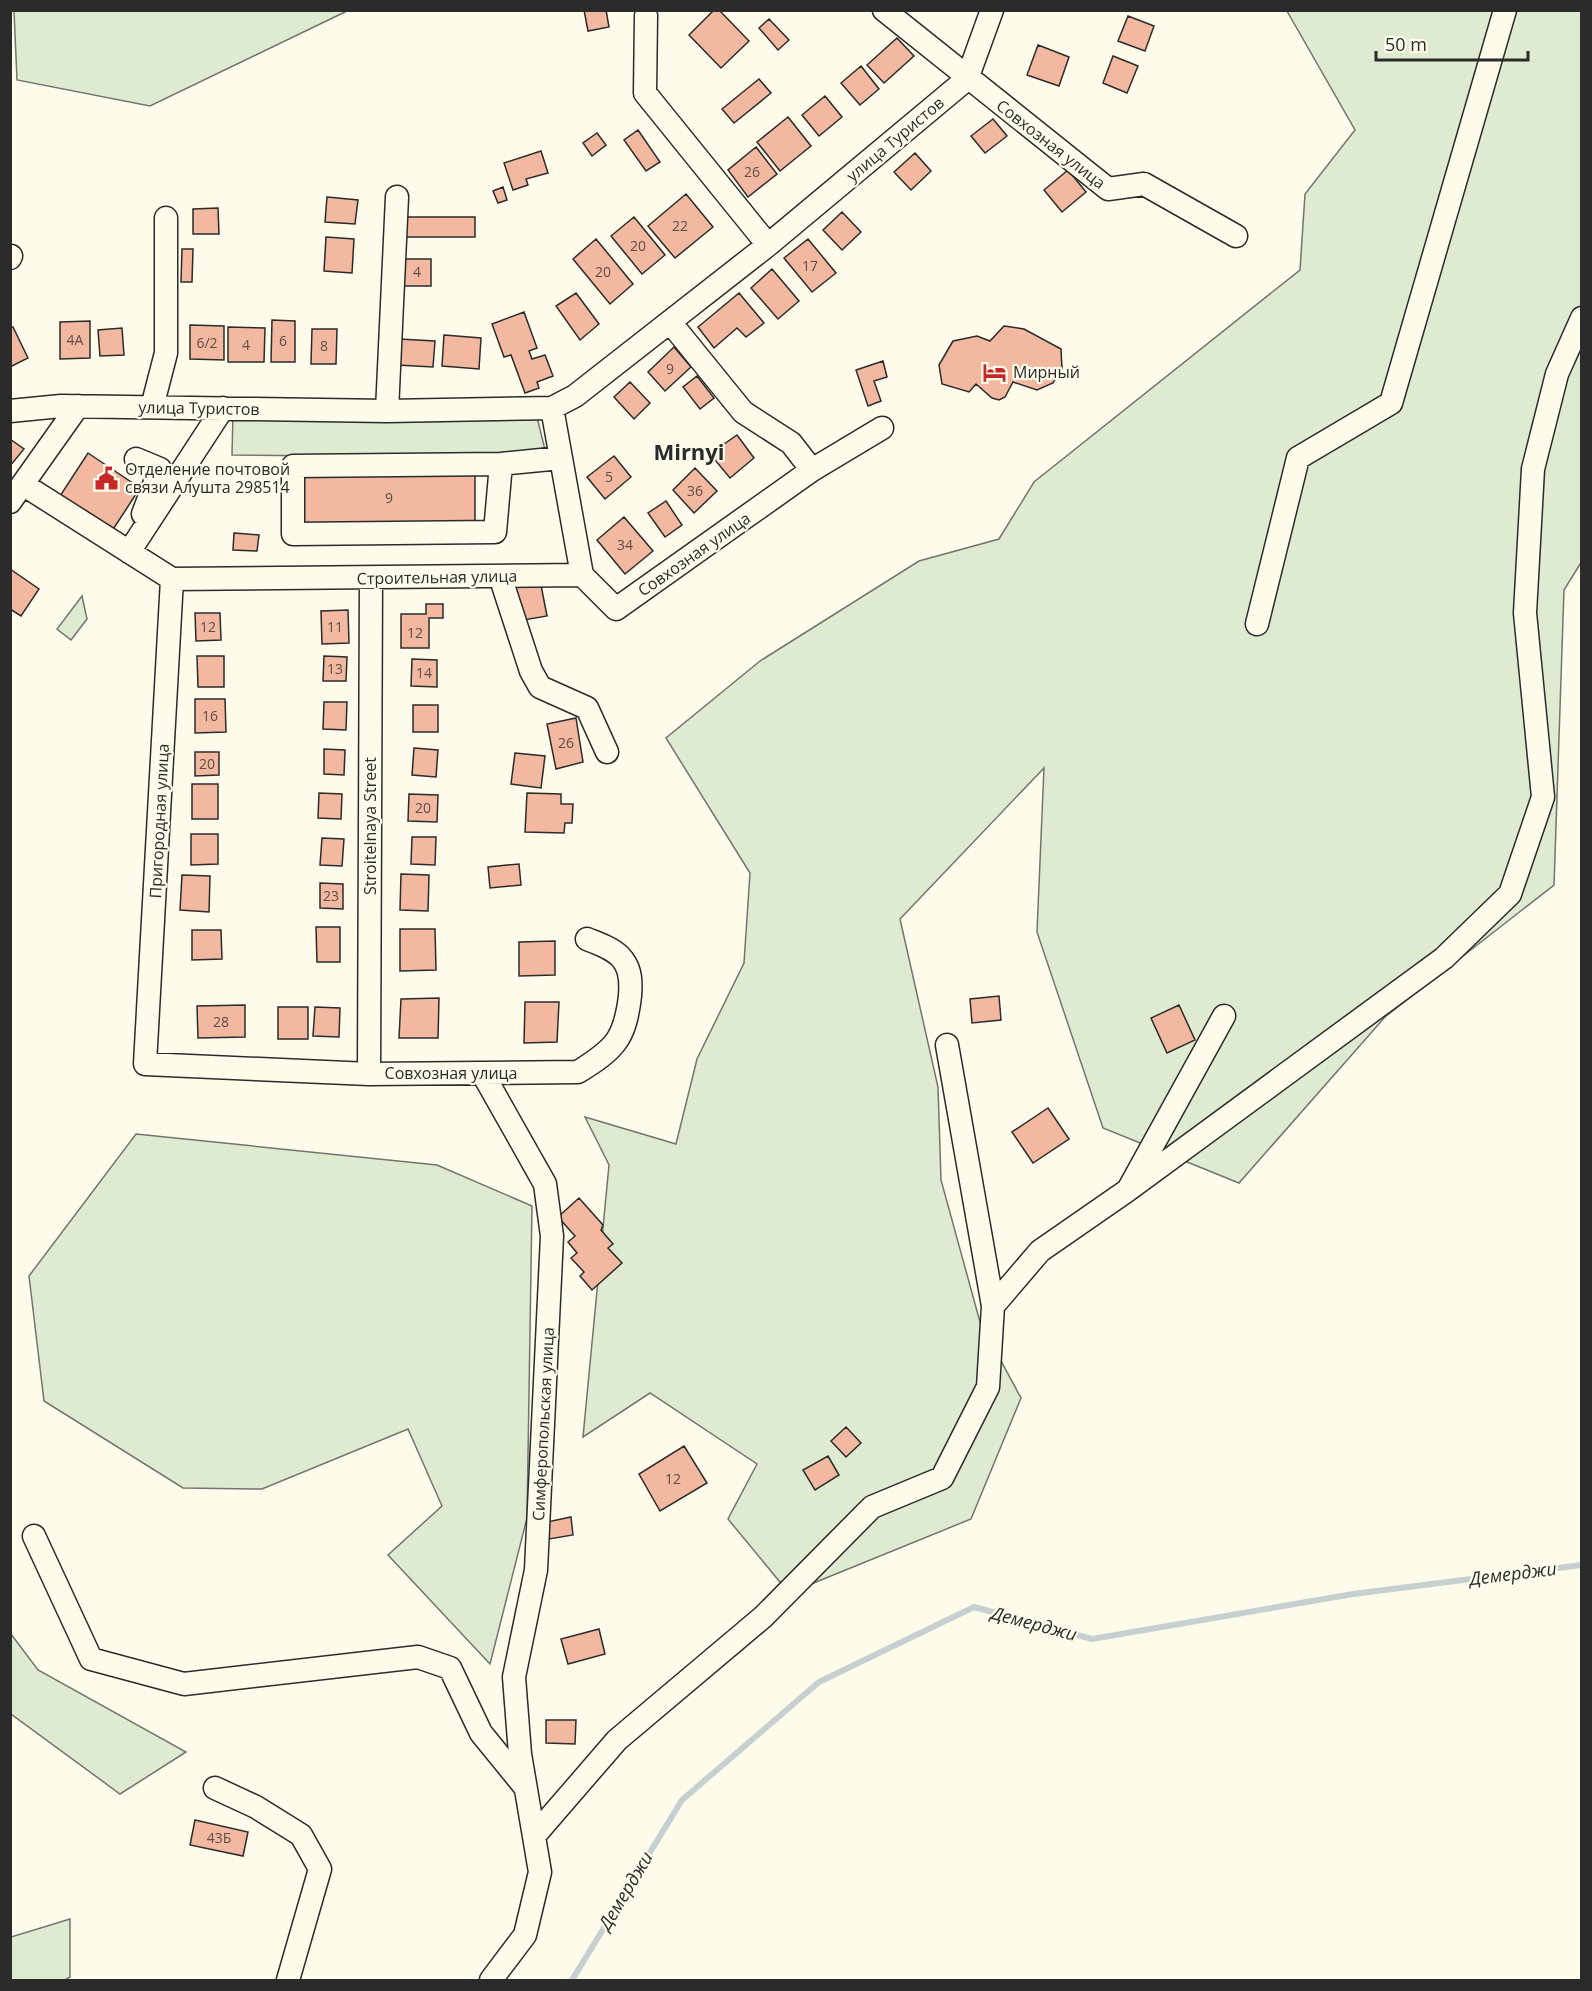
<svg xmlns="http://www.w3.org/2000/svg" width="1592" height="1991" font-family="'Open Sans',sans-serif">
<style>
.green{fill:#deebd1;stroke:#74746e;stroke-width:1.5}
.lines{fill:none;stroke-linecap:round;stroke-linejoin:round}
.stream{stroke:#c7d0d0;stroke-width:6}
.building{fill:#f2b8a0;stroke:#2b2b2b;stroke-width:1.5}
.minor-casing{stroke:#2b2b2b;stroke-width:25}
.minor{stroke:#fdfbea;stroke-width:22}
.labels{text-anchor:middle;stroke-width:4.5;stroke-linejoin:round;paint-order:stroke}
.number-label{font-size:14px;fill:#5d4e48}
.street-label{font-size:16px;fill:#2b2b2b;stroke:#fdfbea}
.poi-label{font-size:16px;fill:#2b2b2b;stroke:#fdfbea;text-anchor:start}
.water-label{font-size:18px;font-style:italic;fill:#2b2b2b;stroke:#fdfbea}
.district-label{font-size:22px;font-weight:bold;fill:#2b2b2b;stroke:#fdfbea}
</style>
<rect width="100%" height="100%" fill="#fdfbea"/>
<!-- green -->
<path class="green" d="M14,11V10L347,11L150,106L17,80Z
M1287,11H1581L1582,561L1564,590L1554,885L1385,1017L1239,1183L1103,1128L1037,932L1044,768L900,919L938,1087L941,1180L980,1322L1021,1398L971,1519L789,1593L728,1519L757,1464L650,1393L583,1437L609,1165L585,1117L676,1144L697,1059L744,963L750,873L666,738L760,661L919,561L999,539L1034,482L1300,270L1305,194L1355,130Z
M233,413L537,417L547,458L232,455Z
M82,596L87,619L71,640L57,629Z
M136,1134L437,1165L532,1206L527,1518L490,1664L388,1555L442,1506L408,1429L262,1489L183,1488L44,1401L29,1276Z
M11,1634L38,1670L186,1752L120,1794L11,1714Z
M70,1919V1977L65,1980H11V1937Z"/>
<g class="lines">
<!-- stream -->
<path class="stream" d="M572,1980L682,1800L819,1682L974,1607L1092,1639L1353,1594L1582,1565"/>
</g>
<!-- building -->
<path class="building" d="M584,10H606L609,27L588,31Z
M714,10H719L749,41L721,68L689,35Z
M1128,16L1154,26L1145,51L1118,41Z
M769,19L789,40L778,50L759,28Z
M897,38L914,56L884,83L867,65Z
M1038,45L1069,57L1059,86L1027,75Z
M1113,56L1138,66L1127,93L1103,83Z
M861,66L879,89L860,105L841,83Z
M759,79L771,93L734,123L722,109Z
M825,96L842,117L819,136L802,115Z
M788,117L811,146L780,171L757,142Z
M993,119L1007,136L985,153L971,136Z
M638,130L660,162L646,171L624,140Z
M597,133L606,145L592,156L583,143Z
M756,147L777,174L748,197L728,170Z
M541,151L548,173L526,179L528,185L513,190L504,163Z
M915,153L931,171L911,190L894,172Z
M1068,170L1086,192L1062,212L1044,190Z
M503,187L507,200L498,203L493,191Z
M686,194L713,227L675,258L648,226Z
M327,197L358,200L355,224L325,222Z
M218,208L219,234H193V209Z
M842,212L861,232L842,250L823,230Z
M404,217H475V237H404Z
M634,217L665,255L642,274L611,236Z
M326,237L354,239L352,273L324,271Z
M596,239L633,284L610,304L573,259Z
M808,239L836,273L812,292L784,258Z
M182,249H193L192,282H181Z
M403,259H431V286H403Z
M772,269L799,301L778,319L751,288Z
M576,293L599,324L580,340L556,306Z
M739,293L764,323L746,337L737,328L714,348L698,327Z
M524,312L537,348L529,351L532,359L545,355L553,376L537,382L539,388L525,393L511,355L504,357L492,324Z
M272,320L295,321V362H271Z
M90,321V358L60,359V322Z
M190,325L224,326V360L190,359Z
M1004,326L1024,329L1061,349L1062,369L1053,383L1037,390L1013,382L1005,397L999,400L992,398L976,384L969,392L942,384L939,365L953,341L977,336L990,341Z
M13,327L28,358L10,367V328Z
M228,327L265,328L264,362H228Z
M122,328L124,355L100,356L98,330Z
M312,329H337L336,364H311Z
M444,335L481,338L479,369L442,366Z
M399,339L435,341L433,367L397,365Z
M674,347L691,367L665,391L648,372Z
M883,361L887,377L874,381L881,401L868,406L856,370Z
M697,376L714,398L700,409L683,387Z
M630,382L650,403L634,419L614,397Z
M737,435L754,458L730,478L710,454Z
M10,439L24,449L10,466Z
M88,453L140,488L112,531L60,496Z
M614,456L631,477L605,499L587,477Z
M695,468L717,491L694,513L673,490Z
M475,473V522L304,523V474Z
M666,501L682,525L665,537L648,513Z
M624,517L653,551L625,574L597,540Z
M234,533L259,535L257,551L233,550Z
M10,569L39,589L21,616L10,609Z
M540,580L547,616L518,621L511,585Z
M426,604H443V618H429V648H401V614H426Z
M348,610L349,643L322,644L321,611Z
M195,613H220L221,640L196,641Z
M197,656H224V687H198Z
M324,656L347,657L346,681H323Z
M412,659L437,660V687L411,686Z
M195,699H225L226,732L195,733Z
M324,702H347L346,730L323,729Z
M413,705H438V732H413Z
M576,718L583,762L556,769L547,724Z
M414,748L438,750L436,777L412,775Z
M324,749L345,750L344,775L324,774Z
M195,752H219V775L195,776Z
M515,753L545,756L541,788L511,784Z
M192,784H218V819H192Z
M319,793L342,794L341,819L318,818Z
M527,793L561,794V804H573L572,823H565L564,833L525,832Z
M409,794L438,795L437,822L408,821Z
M191,834H218V864L191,865Z
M412,837H436L435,865L411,864Z
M322,838L344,839L342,866L320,865Z
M519,864L521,885L490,888L488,867Z
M401,874L429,875L428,911L400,910Z
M182,875L210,876L209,912L180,910Z
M320,883L343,884V909L320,908Z
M316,927H340V962H317Z
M400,929H435L436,970L400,971Z
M192,930H221L222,959L192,960Z
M555,941V975L519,976V942Z
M999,996L1001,1020L972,1023L970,999Z
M439,998L438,1038H399L401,999Z
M525,1002H559L557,1042L524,1043Z
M245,1005V1037L198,1038L197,1006Z
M1179,1005L1195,1040L1167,1053L1151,1018Z
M278,1007H308V1039H278Z
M315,1007L340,1008L339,1037L313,1036Z
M1048,1108L1069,1139L1033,1163L1012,1132Z
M579,1198L603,1225L601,1230L613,1244L608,1248L622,1263L592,1290L580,1276L584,1272L571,1258L577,1253L568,1242L575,1236L558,1217Z
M846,1427L861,1443L846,1457L831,1441Z
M684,1446L707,1483L660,1511L639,1474Z
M828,1456L839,1475L815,1490L803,1470Z
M571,1517L573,1535L549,1539L547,1522Z
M599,1629L605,1654L568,1664L561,1639Z
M546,1720H576L575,1744L546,1743Z
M195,1820L248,1832L243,1856L190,1845Z"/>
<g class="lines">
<defs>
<path id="minor" d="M884,10L1108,189L1144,184L1236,236
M646,16L645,93L768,245
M10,258L11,256
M670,322L743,412L791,443L812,470
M152,407L166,353V218
M10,411L61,406L387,411L552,408L575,396L768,245L967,79L992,10
M387,411L397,197
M136,459L160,469L143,514
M501,464L495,532L293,534V466L501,464L561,458
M24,485L172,579L582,575L552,408
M10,502L78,406
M129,552L223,408
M582,575L616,609L812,470L882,428
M500,576L531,671L540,687L587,708L607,752
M172,579L145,1064L369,1074L578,1072C615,1049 625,1039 630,996C631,983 631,970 623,960C615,949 599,944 587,939
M1257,624L1298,458L1391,403L1505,10
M369,1074L371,578
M483,1074L545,1184L552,1236L536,1570L514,1677L520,1754L540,1872L525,1935L491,1980
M1128,1190L1444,958L1510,894L1543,797L1525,613L1533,469L1557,374L1582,318
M993,1306L1040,1251L1128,1190L1224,1016
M34,1536L91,1659L184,1684L418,1657L450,1668L481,1733L525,1787
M215,1788L256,1807L301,1835L320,1869L288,1980
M534,1836L617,1740L763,1617L872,1507L942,1478L988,1387L993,1306L947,1045"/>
</defs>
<!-- minor casing -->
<use href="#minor" class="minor-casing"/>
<!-- minor -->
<use href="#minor" class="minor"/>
</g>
<!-- icons -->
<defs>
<symbol id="hotel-bare" viewBox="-9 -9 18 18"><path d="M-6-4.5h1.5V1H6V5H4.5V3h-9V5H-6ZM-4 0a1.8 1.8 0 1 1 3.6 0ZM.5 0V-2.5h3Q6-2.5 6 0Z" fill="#c62828" stroke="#fdfbea" stroke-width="2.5" paint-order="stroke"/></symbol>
<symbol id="civic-bare" viewBox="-9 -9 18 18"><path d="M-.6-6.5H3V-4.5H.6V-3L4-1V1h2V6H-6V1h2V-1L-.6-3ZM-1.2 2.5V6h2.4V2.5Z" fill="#c62828" stroke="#fdfbea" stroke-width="2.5" paint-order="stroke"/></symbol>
</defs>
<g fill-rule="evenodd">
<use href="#hotel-bare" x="978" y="356" width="33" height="33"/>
<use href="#civic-bare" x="90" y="462" width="33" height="33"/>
</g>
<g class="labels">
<!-- number labels -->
<g class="number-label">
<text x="752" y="177">26</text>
<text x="680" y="231">22</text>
<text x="638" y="251">20</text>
<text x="810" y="271">17</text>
<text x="417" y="277">4</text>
<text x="603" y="277">20</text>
<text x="75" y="345">4А</text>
<text x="283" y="346">6</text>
<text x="207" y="348">6/2</text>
<text x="246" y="350">4</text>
<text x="324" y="351">8</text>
<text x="670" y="374">9</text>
<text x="609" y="482">5</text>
<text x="695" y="496">36</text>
<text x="389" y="503">9</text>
<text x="625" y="550">34</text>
<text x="208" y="632">12</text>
<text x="335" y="632">11</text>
<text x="415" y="638">12</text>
<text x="335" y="674">13</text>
<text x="424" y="678">14</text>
<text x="210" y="721">16</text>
<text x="566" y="748">26</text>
<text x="207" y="769">20</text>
<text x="423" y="813">20</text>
<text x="331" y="901">23</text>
<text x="221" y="1027">28</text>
<text x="673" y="1484">12</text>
<text x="219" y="1843">43Б</text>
</g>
<!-- street labels -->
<g class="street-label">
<text transform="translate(895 139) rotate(-40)" y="6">улица Туристов</text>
<text transform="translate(1051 144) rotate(38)" y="6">Совхозная улица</text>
<text transform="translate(199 408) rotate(1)" y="6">улица Туристов</text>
<text transform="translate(694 554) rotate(-35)" y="6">Совхозная улица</text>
<text transform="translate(437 577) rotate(-1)" y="6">Строительная улица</text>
<text transform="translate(159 821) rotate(-87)" y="6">Пригородная улица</text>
<text transform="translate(370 826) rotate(-90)" y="6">Stroitelnaya Street</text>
<text x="451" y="1079">Совхозная улица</text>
<text transform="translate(543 1424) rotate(-87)" y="6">Симферопольская улица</text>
</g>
<!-- poi labels -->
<g class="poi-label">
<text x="1013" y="378">Мирный</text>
<text x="125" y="475">Отделение почтовой<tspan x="125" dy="18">связи Алушта 298514</tspan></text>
</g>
<!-- water labels -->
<g class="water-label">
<text transform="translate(1513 1574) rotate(-7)" y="6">Демерджи</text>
<text transform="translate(1034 1624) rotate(15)" y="6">Демерджи</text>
<text transform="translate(626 1891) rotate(-59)" y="6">Демерджи</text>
</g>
<!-- district labels -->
<g class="district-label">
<text x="689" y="460">Mirnyi</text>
</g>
</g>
<!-- border -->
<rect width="1592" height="1991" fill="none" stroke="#2b2b2b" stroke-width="24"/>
<!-- scale -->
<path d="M1376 51v9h152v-9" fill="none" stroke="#2b2b2b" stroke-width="3"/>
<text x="1385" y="51" font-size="18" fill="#2b2b2b" stroke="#fdfbea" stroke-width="4.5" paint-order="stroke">50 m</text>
</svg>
